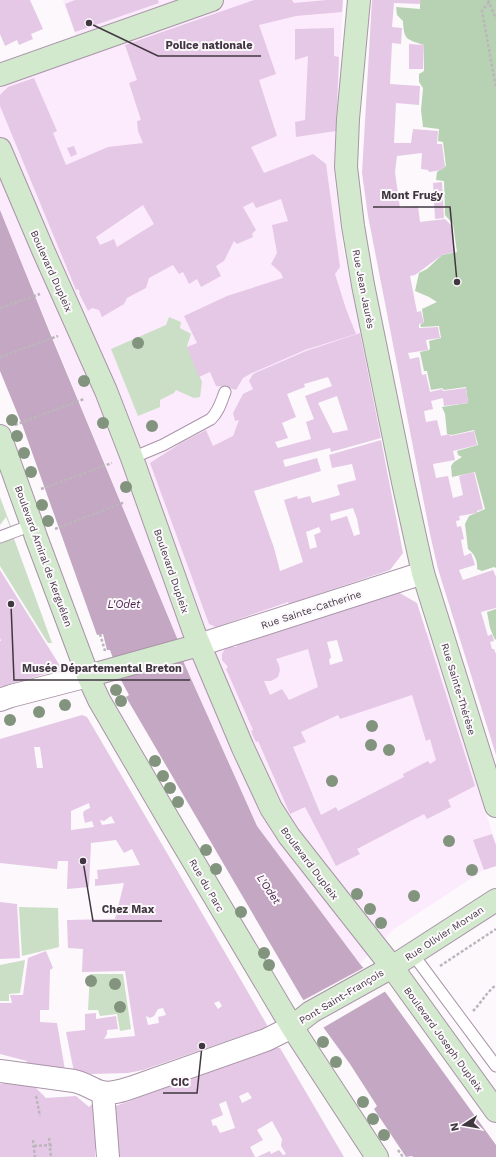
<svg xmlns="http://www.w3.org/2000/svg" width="496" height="1157" font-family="'Work Sans',sans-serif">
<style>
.built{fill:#fcebfc}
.green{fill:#cbdec6}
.forest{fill:#b7d2b2}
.water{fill:#c4a7c3}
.pier{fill:#fcf8fc}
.building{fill:#e5c8e5;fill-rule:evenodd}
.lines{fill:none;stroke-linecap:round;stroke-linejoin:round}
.lane-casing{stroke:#a994a8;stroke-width:13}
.street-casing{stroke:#a994a8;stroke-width:24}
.secondary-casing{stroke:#a994a8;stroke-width:24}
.path{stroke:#bcb6bc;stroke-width:2.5;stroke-dasharray:3 2;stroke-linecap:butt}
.lane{stroke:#fff;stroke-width:11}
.street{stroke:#fff;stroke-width:22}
.secondary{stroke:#d2e9cd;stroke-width:22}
.tree{fill:#82947e}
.labels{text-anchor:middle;stroke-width:4;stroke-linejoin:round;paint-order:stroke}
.street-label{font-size:10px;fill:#403740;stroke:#fcf8fc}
.water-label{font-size:11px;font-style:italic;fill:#49234a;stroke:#fcf8fc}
.leader{fill:none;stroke:#403740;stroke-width:1.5}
.callout-dot{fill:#403740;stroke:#fcf8fc;stroke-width:1.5}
.callout-label{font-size:11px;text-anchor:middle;font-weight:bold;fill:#403740;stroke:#fcf8fc;stroke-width:4;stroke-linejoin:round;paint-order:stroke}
</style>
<rect width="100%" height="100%" fill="#fcf8fc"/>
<!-- built -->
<path class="built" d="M63,0H343L334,173L343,247L367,366L304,384L305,387L264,403L239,420L233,436L274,548L288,602L289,604L311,620L325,676L408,639L428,632L496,845V866L484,870L394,929L360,964L257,826L184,663L177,638L0,210V88L83,57Z"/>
<!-- green -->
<path class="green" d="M169,317L181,322L180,328L191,334L187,346L202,382L200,397L194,398L176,390L174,393L160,400V407L138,416L111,349L166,325Z
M0,497L12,529L13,536L52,643H48L0,566V534L11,529L6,517L0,525Z
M19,907L58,908L59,947L22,956Z
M25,960L20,993L9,994V1001H0V965Z
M90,974H123L131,1029L120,1031L117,1014L100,1016L98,1010H88Z"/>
<!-- forest -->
<path class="forest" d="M420,0H496V568L494,567L482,571L477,569C478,561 474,553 468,549L465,524L469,516L485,509L475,472L452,477L451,466L454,462L462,457L458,455L457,451L478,445L474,430L452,435L447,434L445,414L442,407L468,403L466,387L444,390L442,388L431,390L427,371H424L420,352L429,350L430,348L429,341L441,338L439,326L421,327L420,325L424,322L422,309L437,302L429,297L415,291L419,273L427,269L442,255L457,252L453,224L445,215L444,181L436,180L437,172L446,166L443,142L438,141L439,129L423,127L421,110L423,88L419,82V74L424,71V45C406,39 404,40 403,21L397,15L396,7L420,9Z
M496,609V639L495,640L490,628L487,612Z"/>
<!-- water -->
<path class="water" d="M0,210L52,338L177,638L184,663L257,826L360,964L386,993L496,1145V1157H413L412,1156L406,1157L374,1109L377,1106L350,1064L302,998L126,697L129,695L121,680L110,650H107L103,634L97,635L23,427L0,371Z"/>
<!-- pier -->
<path class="pier" d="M365,967L386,991L321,1029L302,1001Z"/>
<!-- building -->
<path class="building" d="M0,0H30L43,29L31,34L33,39L19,45L17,40L5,46L0,34Z
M75,0H158L159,3L75,32L65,4Z
M254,0H292L294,3L327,0H343L342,12L296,16L259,25L276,74L259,80L277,136L251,147L264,173L313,154L326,164L340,267L335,274L346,309L356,334L305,350L252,373L243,378L236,390L226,387L216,386L210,372L199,377L187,347L197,343L184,316L227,296L283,278L281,273L271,264L277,253L272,225L288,221L281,199L256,208L253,202L243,207L256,230L252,234L253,237L237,244L234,241L224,261L216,266L221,276L201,287L197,279L189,284L183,272L179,274L173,265L149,278L146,288L127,298L124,304L102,317L99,310L92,308L88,311L79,293L80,292L78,289L76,290L0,106V95L8,87L34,78L57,131L53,133L66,165L108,147L143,143L138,131L137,121L141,120L129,83L137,80L125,45ZM143,205L154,224L117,247L114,239L100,245L96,237Z
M372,0H420L421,4L394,3L392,27L402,28L401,44L392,43L390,84L420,86L419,105L396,103L394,143H411L413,129L438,131L437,144H442L445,167L442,168V170L429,172L428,170L421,169L422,153L397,156L395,172L400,208L418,206L420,222L445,219L451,225L455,252L442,255L415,275L410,276L417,312L421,311L424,323L419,324V328L438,327L440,338L426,340L428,350L408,353L410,359L419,357L422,375L426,374L430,392L442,389L443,391L466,388L468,403L444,406L443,398L431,401L433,409L424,411L426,422L437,420L441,436L450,434V436L474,431L477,445L453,451L455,460L433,464L436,478L448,476L453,498L463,495L459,476L474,472L483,509L477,511V513L459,516L460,520L456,521L457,527L461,526L464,539L461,540L464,556L471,553L475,565L459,570L463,580L493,570L496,577V608L481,612L488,636L492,634L494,641L490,642L492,649H494L496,654V755L438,569L430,534L368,216L362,173Z
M334,28V56L339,57L336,131L296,137L295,122L305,120L308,56L295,60V29Z
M409,44L424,45L423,69H409Z
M74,146L77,154L71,157L67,148Z
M442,182L444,218L435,219L433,183Z
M360,333L381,438L331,452L330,448L283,460L285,467L317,458L321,471L254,491L274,548L280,571L303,562L284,500L297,496L298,499L310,496L312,503L340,495L337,485L356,480L352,464L332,468L329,455L381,440L403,553L390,570L289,604L288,602L216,627L209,624L150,463L181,443L206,430L213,446L233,436L239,420L235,421L233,413L243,394L253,389L249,381L253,374L306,351ZM328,377L332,386L305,396L314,419L306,422L311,439L278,448L275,442L288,438L282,423L296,417L287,394L305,387L304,384ZM337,396L348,430L333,433L318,403ZM353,508L357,519L360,534L354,536L347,516L331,521L330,514ZM319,527L321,532L314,535L317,547L310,549L306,532Z
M0,570L62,669L0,687V641H1L0,638Z
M398,592L417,603L475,786L448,800L451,807L427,819L424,814L357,849L360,854L336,866L305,807L290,814L258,741L256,742L253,736L251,731L253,730L226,669L228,667L222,660V654L225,649L229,647H237L236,645ZM337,640L343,661L330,665L329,660L331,657L327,642ZM308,649L318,687L289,700L282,689L270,695L264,681H271L278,677L280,670L279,665L276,659ZM412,695L426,741L430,739L436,760L430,764L428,761L403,774L404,777L338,811L336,807L321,815L293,747L306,742L301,732L338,715L340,719Z
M82,715L87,717L167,853L267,1025L265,1028L143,1070L128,1073L91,1074L74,1072L66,1032L85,1030V1014L96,1013V1019L116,1016L118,1029L107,1030V1034L104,1039L135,1036L125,971L82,972L83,949L68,948L67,920L115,919L124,883L95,886V879H98L97,870L140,865L132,849L124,853L116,840L91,843L89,887L67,889L68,861H58L57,869H56L0,863V739ZM34,747H40L43,768H37ZM89,803L90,808L84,811L83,814L85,823L92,821L94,827L71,830V811ZM111,816L115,823L102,825L100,820L104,821ZM219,1001L222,1006L218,1009L214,1003ZM163,1008L166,1015L158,1017L159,1023L148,1025L146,1016L150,1018L154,1016L158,1009Z
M492,834L496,845V866L484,870L473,840Z
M0,902L17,904L20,958L0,959Z
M46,951L53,968L50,970L49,1010H40V1022L57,1023L65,1070L26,1063L27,1061L0,1054V1003H12L10,995H23L28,958Z
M275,1048H280L344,1157H257L270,1151L271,1154L279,1150L283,1155L286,1154L281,1146L282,1139L272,1121L257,1130L263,1140L250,1147L255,1157H116L113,1107ZM248,1092L252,1098L242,1103L239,1096ZM226,1101L235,1128L220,1133L216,1125L213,1126L211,1120L223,1115L219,1104Z
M27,1079L46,1098L76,1096L89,1107L93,1103L95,1114L93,1118L97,1147L95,1150V1157H0V1084Z"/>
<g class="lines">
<defs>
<path id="lane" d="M132,458L163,445L211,419C219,411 221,402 225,392
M0,537L32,525
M412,953L496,1066"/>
<path id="street" d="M199,645L423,573
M0,700L11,696L88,676
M0,1071L74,1081C84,1083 92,1089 101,1092C111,1095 123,1090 133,1087L266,1040L292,1027
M103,1092L108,1157"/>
<path id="secondary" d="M359,0L348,119L346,167L353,226L363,285L403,482L423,573L496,806
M0,75L212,0
M0,149L43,250L106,391L132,458L194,632L243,748L271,808L289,836L392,967L496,1111
M0,436L32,525L36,537L88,676L99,700L173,827L292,1027L377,1157
M88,676L199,645
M292,1027L311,1012L392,967L496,900"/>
</defs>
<!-- lane casing -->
<use href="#lane" class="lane-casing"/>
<!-- street casing -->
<use href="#street" class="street-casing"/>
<!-- secondary casing -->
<use href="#secondary" class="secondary-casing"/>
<!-- path -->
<path class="path" d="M488,0L496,19
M489,2L482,11L496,88
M0,308L40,294
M0,357L58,336
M15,425L84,399
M41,489L112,463
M55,529L125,502
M100,634L105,651
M440,966L496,929
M473,1011C481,1003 486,993 496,985
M36,1096L40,1116
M49,1138L51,1157
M33,1140L35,1157
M34,1146L52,1145
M398,1150L403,1157"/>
<!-- lane -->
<use href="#lane" class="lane"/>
<!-- street -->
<use href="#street" class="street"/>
<!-- secondary -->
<use href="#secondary" class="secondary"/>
</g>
<!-- trees -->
<g class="tree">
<circle cx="138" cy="343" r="6"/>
<circle cx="84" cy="381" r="6"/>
<circle cx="12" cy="420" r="6"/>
<circle cx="103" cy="423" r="6"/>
<circle cx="152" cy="426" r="6"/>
<circle cx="17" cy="436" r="6"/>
<circle cx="24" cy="453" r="6"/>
<circle cx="31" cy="472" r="6"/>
<circle cx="126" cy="487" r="6"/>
<circle cx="42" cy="505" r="6"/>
<circle cx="48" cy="521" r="6"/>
<circle cx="116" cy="690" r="6"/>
<circle cx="121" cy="701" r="6"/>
<circle cx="65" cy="705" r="6"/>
<circle cx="39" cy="712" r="6"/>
<circle cx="10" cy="720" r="6"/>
<circle cx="372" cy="726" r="6"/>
<circle cx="371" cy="745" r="6"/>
<circle cx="389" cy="750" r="6"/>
<circle cx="155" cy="761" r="6"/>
<circle cx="163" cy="776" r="6"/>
<circle cx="332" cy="781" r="6"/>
<circle cx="170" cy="788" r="6"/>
<circle cx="178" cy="802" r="6"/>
<circle cx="449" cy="841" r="6"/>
<circle cx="206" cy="850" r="6"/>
<circle cx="216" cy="869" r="6"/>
<circle cx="472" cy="870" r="6"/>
<circle cx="357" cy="894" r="6"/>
<circle cx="414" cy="896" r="6"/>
<circle cx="370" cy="909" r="6"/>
<circle cx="241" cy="912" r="6"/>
<circle cx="381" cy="923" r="6"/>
<circle cx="264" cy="953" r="6"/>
<circle cx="269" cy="965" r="6"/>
<circle cx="91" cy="981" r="6"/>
<circle cx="115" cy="984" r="6"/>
<circle cx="120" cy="1007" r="6"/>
<circle cx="323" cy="1042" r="6"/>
<circle cx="336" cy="1062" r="6"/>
<circle cx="363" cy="1102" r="6"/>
<circle cx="373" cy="1119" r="6"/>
<circle cx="384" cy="1135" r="6"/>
</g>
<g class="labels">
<!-- street labels -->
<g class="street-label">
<text transform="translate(52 271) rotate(66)" y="4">Boulevard Dupleix</text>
<text transform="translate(364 289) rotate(79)" y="4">Rue Jean Jaurès</text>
<text transform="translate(44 556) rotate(70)" y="4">Boulevard Amiral de Kerguélen</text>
<text transform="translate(172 571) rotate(71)" y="4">Boulevard Dupleix</text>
<text transform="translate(311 609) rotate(-18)" y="4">Rue Sainte-Catherine</text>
<text transform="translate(459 689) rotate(73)" y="4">Rue Sainte-Thérèse</text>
<text transform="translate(310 863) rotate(53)" y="4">Boulevard Dupleix</text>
<text transform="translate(207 885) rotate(60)" y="4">Rue du Parc</text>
<text transform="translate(444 933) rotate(-33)" y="4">Rue Olivier Morvan</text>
<text transform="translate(341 996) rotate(-31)" y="4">Pont Saint-François</text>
<text transform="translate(444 1039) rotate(54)" y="4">Boulevard Joseph Dupleix</text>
</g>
<!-- water labels -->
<g class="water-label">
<text x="124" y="608">L'Odet</text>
<text transform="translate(269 889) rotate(56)" y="4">L'Odet</text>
</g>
</g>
<!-- callouts -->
<path class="leader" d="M89 23L158 56H261M457 282L450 207H373M11 604L14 680H190M83 861L93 921H162M202 1046L197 1093H163"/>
<g class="callout-dot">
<circle cx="89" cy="23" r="4"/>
<circle cx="457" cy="282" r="4"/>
<circle cx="11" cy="604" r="4"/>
<circle cx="83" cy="861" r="4"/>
<circle cx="202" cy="1046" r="4"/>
</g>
<g class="callout-label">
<text x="209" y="49">Police nationale</text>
<text x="412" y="199">Mont Frugy</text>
<text x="102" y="672">Musée Départemental Breton</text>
<text x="128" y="913">Chez Max</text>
<text x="180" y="1086">CIC</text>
</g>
<!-- north arrow -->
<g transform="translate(464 1125) rotate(258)" stroke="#fcf8fc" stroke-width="3" paint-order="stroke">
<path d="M0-3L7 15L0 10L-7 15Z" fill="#403740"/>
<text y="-6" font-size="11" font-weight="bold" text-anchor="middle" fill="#403740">N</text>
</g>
</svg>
